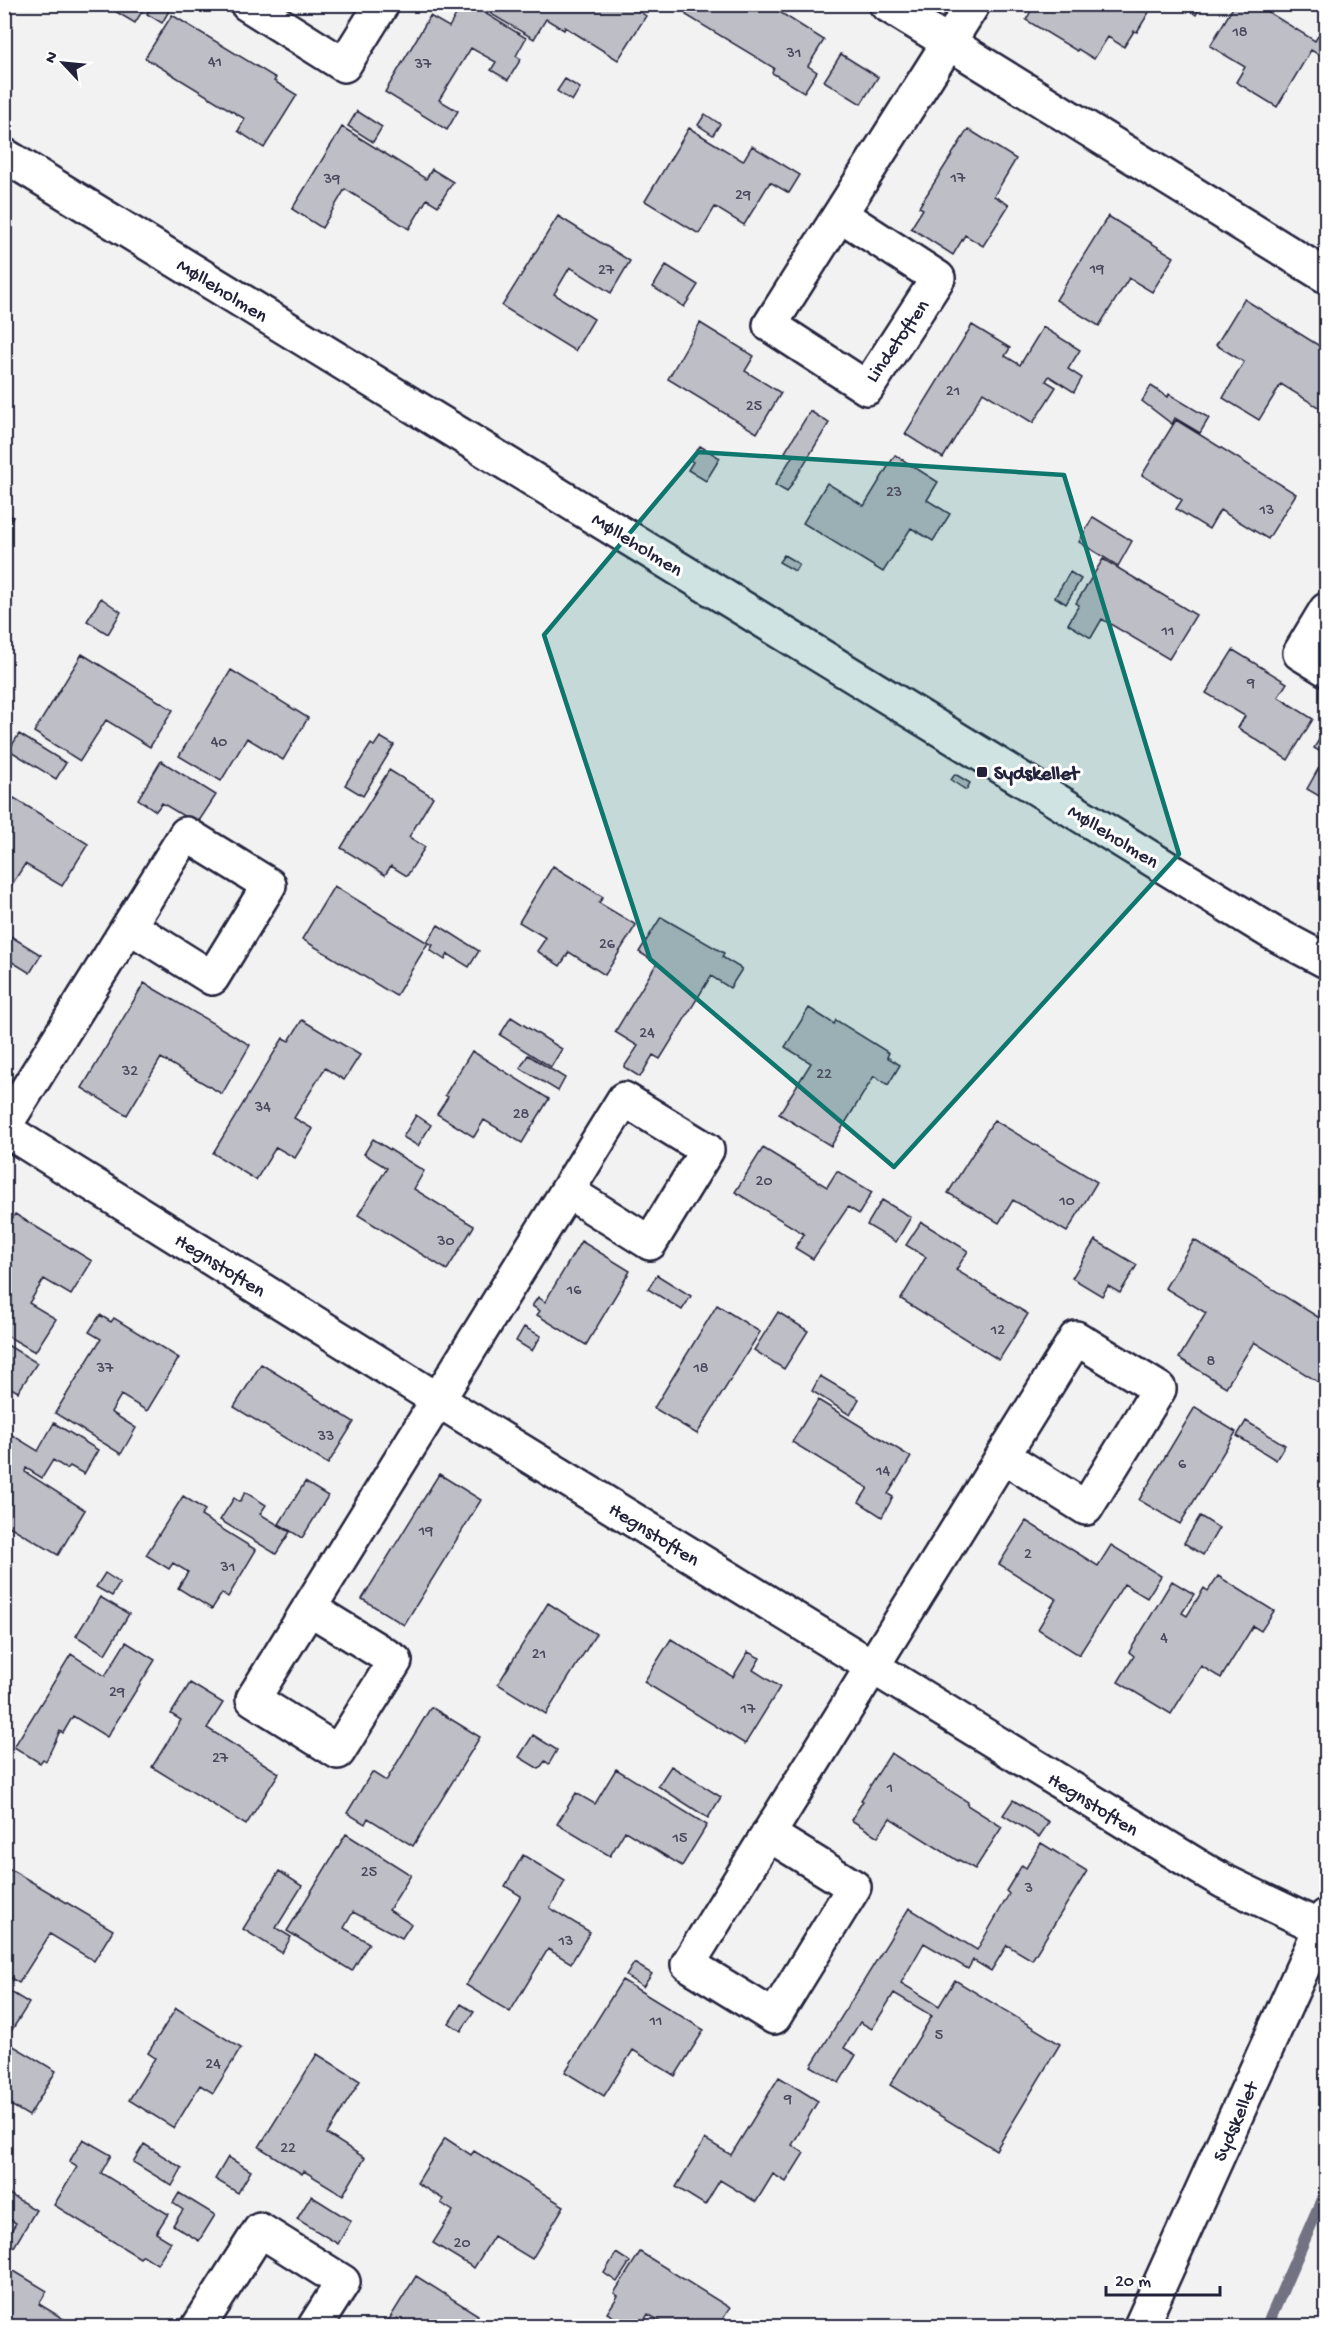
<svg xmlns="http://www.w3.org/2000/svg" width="1331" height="2331" font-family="'Gochi Hand',sans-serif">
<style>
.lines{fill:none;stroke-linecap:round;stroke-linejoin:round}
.stream{stroke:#727282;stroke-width:12}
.building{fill:#bebec6;stroke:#22223b;stroke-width:1.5}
.minor-casing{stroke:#22223b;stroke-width:38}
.minor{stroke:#fff;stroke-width:33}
.marked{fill:#0f766e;fill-opacity:0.2;stroke:#0f766e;stroke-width:4.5;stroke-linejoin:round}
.poi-dot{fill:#22223b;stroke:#fff;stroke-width:2}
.labels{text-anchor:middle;stroke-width:6;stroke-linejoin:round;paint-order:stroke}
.number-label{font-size:16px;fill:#49495e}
.street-label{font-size:20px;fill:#22223b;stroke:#fff}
.poi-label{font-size:20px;font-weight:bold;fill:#22223b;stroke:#fff;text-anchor:start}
</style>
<rect width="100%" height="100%" fill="#f2f2f3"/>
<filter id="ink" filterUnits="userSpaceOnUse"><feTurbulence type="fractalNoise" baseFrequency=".0167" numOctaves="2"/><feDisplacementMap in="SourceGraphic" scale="12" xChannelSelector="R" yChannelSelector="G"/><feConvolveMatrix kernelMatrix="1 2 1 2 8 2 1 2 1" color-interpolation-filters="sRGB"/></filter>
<g filter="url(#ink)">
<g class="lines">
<!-- stream -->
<path class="stream" d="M1267,2326L1326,2190"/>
</g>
<!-- building -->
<path class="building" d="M117,4H146V5L135,23L113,10Z
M153,4H173L162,23L147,14Z
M462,4H470L526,38L516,56L521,59L508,80L491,70L496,62L471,48L439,100L458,111L447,130L385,92L430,16L449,27Z
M490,4H628L646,16L618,60L565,27L564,30L546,19L534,39L486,11Z
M692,4H767L824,40L808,66L817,72L804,92L772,73L774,68L686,15Z
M1035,4H1154L1137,32L1134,31L1124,47L1108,37L1094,59L1078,49L1077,51L1026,20Z
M1181,4H1202L1196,15Z
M1235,4H1255L1315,41L1324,26L1326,28V59L1311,50L1277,107L1236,82L1245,67L1210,46Z
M172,15L276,78L274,81L297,95L264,148L238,131L245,119L145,58Z
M841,54L878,77L861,104L824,81Z
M565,79L580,88L572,101L557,91Z
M357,111L382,127L373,142L348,126Z
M705,114L720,124L713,135L698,125Z
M342,127L426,179L432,169L453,182L438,206L427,199L409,229L345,189L322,228L292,209Z
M689,128L743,161L752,146L800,175L789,193L770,182L744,225L715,207L699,234L645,201Z
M968,129L1016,159L994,196L1009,205L983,246L965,235L953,255L911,228L923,209L919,207Z
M558,216L630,261L611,293L570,267L554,294L594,319L575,351L502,306Z
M1108,216L1174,257L1152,292L1129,278L1099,326L1056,300Z
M666,265L698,285L684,307L653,287Z
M1244,299L1326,350V412L1281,384L1259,420L1223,398L1244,362L1216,345Z
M700,323L754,356L745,371L781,393L757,433L668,379Z
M972,325L1010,348L1005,356L1020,365L1043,327L1080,350L1068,369L1082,378L1074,392L1049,376L1046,381L1056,387L1033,423L983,392L943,458L905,434Z
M1151,386L1168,397L1169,394L1209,418L1200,433L1175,418L1172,424L1142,401Z
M810,411L829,423L787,492L775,485L792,457L785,452Z
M1176,420L1296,494L1268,539L1220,510L1209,529L1176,509L1182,500L1142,475Z
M700,446L720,458L706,481L688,470L693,462L690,460Z
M895,455L938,482L927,500L950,514L933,541L911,528L883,572L803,523L827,483L864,506Z
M4,512L13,517L4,532Z
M1093,517L1132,541L1118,566L1079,542Z
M784,555L799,564L795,571L779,562Z
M1103,559L1196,615L1169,659L1102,619L1091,638L1068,624L1079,605L1076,603Z
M1070,572L1081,579L1066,604L1055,597Z
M101,598L121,612L108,634L87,621Z
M1233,650L1287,683L1278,697L1313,719L1288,760L1238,728L1245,716L1206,693Z
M82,654L173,710L150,747L106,720L80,761L34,732Z
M231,670L308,718L283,760L247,738L221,781L179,756Z
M1326,728V800L1307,789L1326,755L1314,748Z
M19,734L66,763L56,779L9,750Z
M380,737L394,745L363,796L345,785L371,744L374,746Z
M161,761L216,795L197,824L162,803L156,811L138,799Z
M389,770L433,797L409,837L425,847L407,876L391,866L385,875L341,848Z
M955,774L970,783L966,790L951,780Z
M14,798L88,844L62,886L25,864L9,889L4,886V813Z
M553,866L603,897L599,903L636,925L605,975L569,952L560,966L537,951L546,938L519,922Z
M334,886L428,943L396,996L302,939Z
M661,917L724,953L722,957L742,969L730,988L711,976L660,1059L653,1055L640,1077L624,1067L638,1046L615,1032L657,963L639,952Z
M438,925L479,951L469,967L448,954L445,960L430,950L433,945L427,942Z
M4,932L41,955L30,973L4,957Z
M144,983L250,1045L222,1094L161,1058L127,1115L82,1088Z
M809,1008L834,1024L836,1020L889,1053L887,1057L900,1065L888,1085L874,1076L831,1146L779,1114L811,1063L785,1047Z
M511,1017L562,1049L551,1067L500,1035Z
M302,1020L360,1055L344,1080L325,1068L294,1118L313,1129L295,1158L276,1147L256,1180L213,1153L283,1038L289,1041Z
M472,1051L549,1099L522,1143L484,1120L474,1137L437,1114L448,1097L445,1095Z
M528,1055L565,1078L558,1091L520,1068Z
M416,1115L431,1125L418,1146L403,1137Z
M994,1120L1097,1182L1067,1232L1013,1200L999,1223L948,1193Z
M373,1139L424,1171L414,1189L474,1226L447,1270L358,1215L387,1168L364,1154Z
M763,1148L827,1187L837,1171L872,1192L859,1214L848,1207L813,1259L795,1248L804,1234L735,1192Z
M882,1200L911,1217L896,1242L867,1225Z
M15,1214L92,1261L71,1295L44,1279L29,1303L56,1319L35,1352L4,1334V1231Z
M921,1222L968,1251L956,1270L1028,1314L999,1360L901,1299L926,1257L906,1245Z
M1095,1240L1137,1265L1120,1293L1108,1286L1102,1296L1072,1278Z
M1194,1240L1326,1322V1387L1254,1342L1226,1387L1179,1358L1206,1313L1165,1288Z
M581,1241L630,1271L586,1345L537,1315L540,1311L532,1306L538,1297L545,1302Z
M657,1275L691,1296L682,1310L648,1289Z
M717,1305L760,1332L697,1434L654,1408Z
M778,1312L808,1331L784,1369L754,1350Z
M100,1315L111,1322L114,1318L179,1358L147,1411L121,1395L111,1412L136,1428L121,1454L55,1413L101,1339L89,1332Z
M524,1327L541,1336L532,1351L516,1341Z
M4,1343L37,1363L18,1392L4,1384Z
M261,1364L354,1422L328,1464L234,1407Z
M820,1376L859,1399L850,1415L812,1391Z
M818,1400L911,1457L888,1494L893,1497L882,1517L859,1502L868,1488L792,1442Z
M1195,1407L1236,1432L1180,1524L1139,1500Z
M1246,1421L1285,1445L1276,1460L1237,1436Z
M54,1423L98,1450L84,1474L70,1466L67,1469L53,1460L42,1478L26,1468L25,1472L85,1510L58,1555L4,1523V1430L38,1451Z
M439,1474L481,1500L404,1625L362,1599Z
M305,1482L328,1496L302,1538L279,1524Z
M245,1492L266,1505L260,1514L290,1532L276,1554L220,1520L234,1498L240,1502Z
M183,1496L205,1510L201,1516L256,1550L228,1597L222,1593L212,1609L178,1588L188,1572L173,1563L169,1569L146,1555Z
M1200,1516L1219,1528L1203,1555L1184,1543Z
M1026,1521L1098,1566L1111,1545L1161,1576L1147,1598L1124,1584L1079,1655L1038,1629L1056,1599L999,1564Z
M105,1573L120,1583L112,1596L96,1587Z
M1218,1576L1274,1611L1261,1631L1253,1626L1221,1678L1201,1666L1171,1714L1118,1682L1134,1656L1129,1652L1172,1581L1194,1594L1182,1613L1187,1616L1204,1588L1208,1591Z
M100,1597L129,1614L105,1654L76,1636Z
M548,1603L596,1634L546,1714L498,1684Z
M671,1639L733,1677L748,1652L760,1658L753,1670L780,1687L745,1744L644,1682Z
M126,1642L155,1660L107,1737L73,1716L63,1733L60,1731L46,1761L43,1759L40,1763L14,1747L71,1654L105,1676Z
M190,1683L223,1703L207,1728L279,1773L246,1825L152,1767L181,1720L171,1714Z
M431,1707L480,1737L413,1846L368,1818L365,1824L347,1813L372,1772L386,1781Z
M533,1735L557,1750L549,1764L545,1761L539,1769L519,1757Z
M891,1753L968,1802L967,1805L1002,1827L975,1869L959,1860L958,1861L890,1818L878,1837L851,1820L863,1801L861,1800Z
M671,1766L721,1797L708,1818L658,1786Z
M616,1769L707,1825L682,1866L625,1831L610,1856L557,1824L576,1793L595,1804Z
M1013,1800L1049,1822L1039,1837L1003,1815Z
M346,1834L411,1875L389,1910L411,1924L402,1938L353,1912L344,1928L369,1943L352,1971L287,1931Z
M1041,1843L1087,1871L1032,1960L1007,1945L991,1971L973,1960L968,1969L924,1943L901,1983L939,2006L955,1980L1060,2044L996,2150L890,2085L932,2016L894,1993L872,2029L860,2022L844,2048L856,2055L839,2083L811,2066L909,1908L977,1950L1009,1894L1006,1891L1022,1865L1026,1868Z
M523,1855L565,1881L550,1908L590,1932L571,1963L548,1949L510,2012L466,1985L521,1896L505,1886Z
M10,1869L113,1930L94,1961L50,1934L19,1983L4,1974V1911L7,1907L4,1905V1878Z
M279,1871L302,1886L276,1928L291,1937L282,1953L243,1929Z
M634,1963L652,1974L643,1987L626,1976Z
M622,1980L704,2030L675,2076L633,2050L604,2096L565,2072Z
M4,1988L29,2003L5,2041L56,2071L29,2116L4,2101Z
M461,2004L474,2012L461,2031L449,2023Z
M176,2008L241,2048L213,2093L200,2085L174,2128L129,2100L155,2058L148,2053Z
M317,2054L360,2081L327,2134L365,2158L343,2195L304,2171L302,2174L259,2147Z
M779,2077L818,2101L792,2145L804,2153L786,2182L773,2174L756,2202L720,2180L705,2205L676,2187L705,2139L731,2155Z
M445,2138L471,2155L474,2151L564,2206L532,2259L494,2236L474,2268L433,2243L453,2211L441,2203L443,2199L417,2183Z
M83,2139L111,2155L101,2173L168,2214L156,2233L171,2242L157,2264L143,2255L140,2258L54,2205L77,2167L69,2162Z
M144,2144L182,2168L172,2186L133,2162Z
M228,2157L251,2171L238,2193L215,2179Z
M4,2191L36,2210L14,2247L5,2241L16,2223L4,2216Z
M179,2193L215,2215L199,2241L173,2225L183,2210L173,2203Z
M311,2196L351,2221L338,2244L297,2219Z
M640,2252L730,2308L718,2326H668L648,2314L641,2326H628L607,2313L618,2296L614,2293Z
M616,2253L630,2262L617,2282L604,2273Z
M4,2265L47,2291L39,2304L75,2326H4Z
M416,2276L478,2315L471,2326H385Z"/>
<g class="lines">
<defs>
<path id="minor" d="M247,4L344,65L382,4
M886,4L1326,276
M4,155L1271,932L1326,961
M841,215L938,278L867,388L770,325L973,4
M1326,610L1300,653L1326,669
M4,1127L186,834L269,885L212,978L129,926
M4,1129L438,1400L1199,1867L1223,1881L1321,1928
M309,1608L395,1661L338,1752L253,1699L624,1099L707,1150L650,1243L567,1191
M768,1834L854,1887L774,2017L688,1964L1076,1338L1159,1389L1086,1508L1003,1456
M199,2326L260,2230L343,2282L315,2326
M1141,2326L1326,1916"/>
</defs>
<!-- minor casing -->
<use href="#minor" class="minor-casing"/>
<!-- minor -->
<use href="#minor" class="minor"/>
</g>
</g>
<!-- marked area -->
<path class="marked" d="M698,452L1064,475L1179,854L894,1167L650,959L544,635Z"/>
<!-- markers -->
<rect class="poi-dot" x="976" y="766" width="12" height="12" rx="3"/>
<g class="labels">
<!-- number labels -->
<g class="number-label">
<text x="1240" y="36">18</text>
<text x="794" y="57">31</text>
<text x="215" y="66">41</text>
<text x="423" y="68">37</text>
<text x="958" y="182">17</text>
<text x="332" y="183">39</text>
<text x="743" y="199">29</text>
<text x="1097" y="273">19</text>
<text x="606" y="274">27</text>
<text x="953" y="395">21</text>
<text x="754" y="410">25</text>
<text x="894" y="496">23</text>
<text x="1267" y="514">13</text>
<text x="1168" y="635">11</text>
<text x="1251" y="687">9</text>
<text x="219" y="746">40</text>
<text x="607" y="948">26</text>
<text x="647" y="1037">24</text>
<text x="130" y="1075">32</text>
<text x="824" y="1078">22</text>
<text x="263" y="1111">34</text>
<text x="521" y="1118">28</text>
<text x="764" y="1185">20</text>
<text x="1067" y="1205">10</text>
<text x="446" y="1245">30</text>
<text x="574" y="1294">16</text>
<text x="998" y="1334">12</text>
<text x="1211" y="1365">8</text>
<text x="105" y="1372">37</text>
<text x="701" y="1372">18</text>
<text x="326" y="1440">33</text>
<text x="1182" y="1468">6</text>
<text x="883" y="1475">14</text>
<text x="426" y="1535">19</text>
<text x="1028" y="1558">2</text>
<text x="228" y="1571">31</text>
<text x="1164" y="1642">4</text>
<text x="539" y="1658">21</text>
<text x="117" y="1696">29</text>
<text x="748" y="1713">17</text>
<text x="220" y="1762">27</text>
<text x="890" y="1792">1</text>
<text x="680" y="1842">15</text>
<text x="369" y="1876">25</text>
<text x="1029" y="1892">3</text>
<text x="566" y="1945">13</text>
<text x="656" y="2025">11</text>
<text x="939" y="2039">5</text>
<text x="213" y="2068">24</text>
<text x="788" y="2103">9</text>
<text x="288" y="2152">22</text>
<text x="462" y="2247">20</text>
</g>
<!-- street labels -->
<g class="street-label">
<text transform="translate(223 289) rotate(32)" y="7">Mølleholmen</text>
<text transform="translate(896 340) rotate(-55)" y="7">Lindetoften</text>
<text transform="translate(638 543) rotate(32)" y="7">Mølleholmen</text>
<text transform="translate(1114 835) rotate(32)" y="7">Mølleholmen</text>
<text transform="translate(221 1264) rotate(32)" y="7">Hegnstoften</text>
<text transform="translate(655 1533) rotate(32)" y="7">Hegnstoften</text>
<text transform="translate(1094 1803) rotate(32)" y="7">Hegnstoften</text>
<text transform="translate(1234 2121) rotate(-66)" y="7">Sydskellet</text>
</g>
<!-- poi labels -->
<g class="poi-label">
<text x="994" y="779">Sydskellet</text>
</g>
</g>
<!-- margin -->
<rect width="1331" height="2331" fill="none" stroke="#fff" stroke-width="24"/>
<rect x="12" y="12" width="1307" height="2307" fill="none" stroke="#22223b" stroke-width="2" filter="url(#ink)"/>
<!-- north arrow -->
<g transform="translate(63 63) rotate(296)" stroke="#ffffff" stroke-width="4.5" paint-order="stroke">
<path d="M0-4.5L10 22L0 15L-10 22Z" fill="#22223b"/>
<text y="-9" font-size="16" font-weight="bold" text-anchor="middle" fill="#22223b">N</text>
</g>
<!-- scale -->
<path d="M1106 2286v9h114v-9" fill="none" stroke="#22223b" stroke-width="3"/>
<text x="1115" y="2286" font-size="18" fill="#22223b" stroke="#ffffff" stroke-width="4.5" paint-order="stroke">20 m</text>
</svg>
